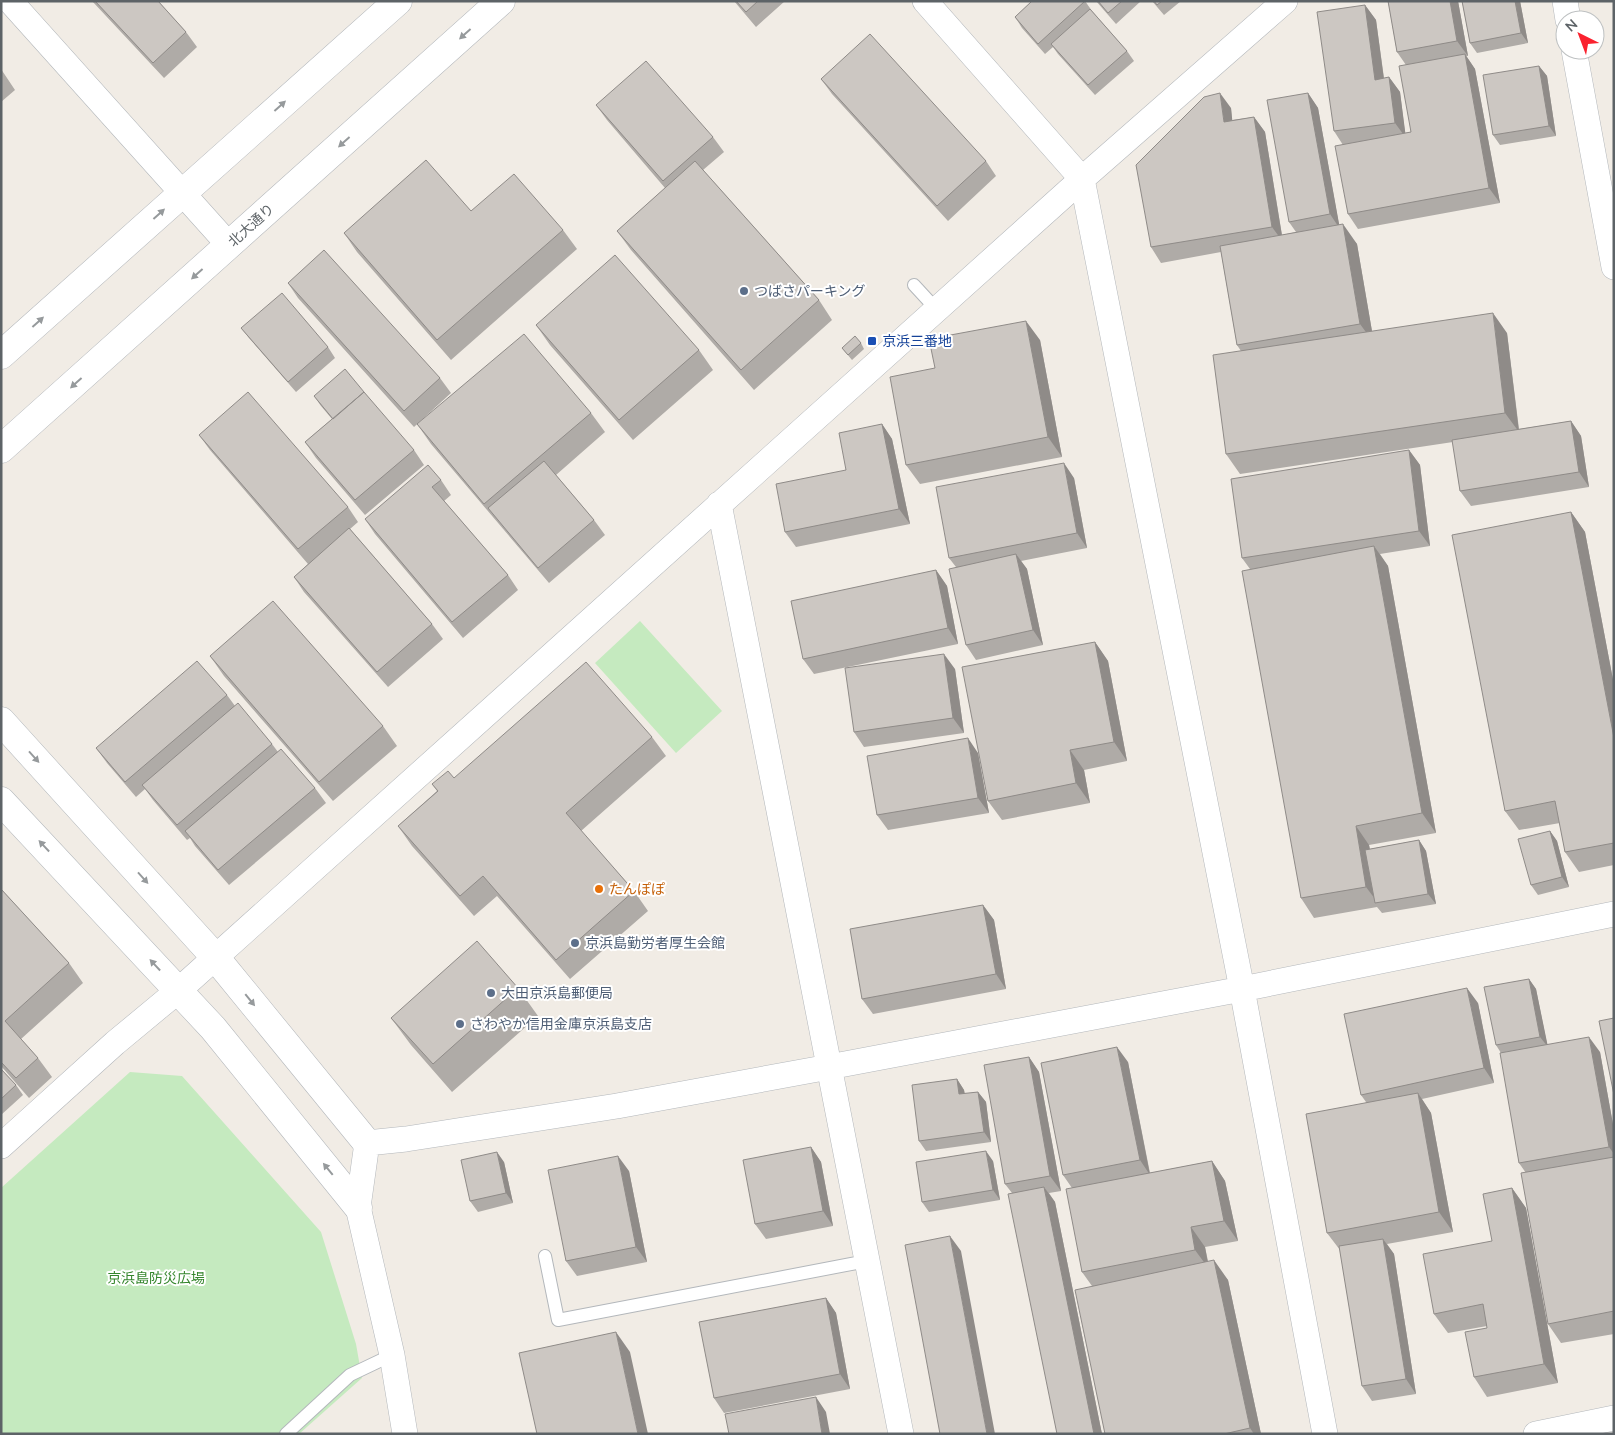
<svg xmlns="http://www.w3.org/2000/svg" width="1615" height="1435" font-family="'Nunito Sans','Noto Sans JP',sans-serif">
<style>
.green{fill:#c5eabf}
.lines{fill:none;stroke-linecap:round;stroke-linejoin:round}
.service-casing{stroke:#b3b7bb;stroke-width:14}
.minor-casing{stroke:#b3b7bb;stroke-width:26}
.tertiary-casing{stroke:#b3b7bb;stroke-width:29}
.service{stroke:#fff;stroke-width:12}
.minor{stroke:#fff;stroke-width:25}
.tertiary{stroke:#fff;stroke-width:28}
.wall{fill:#afaba7}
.shaded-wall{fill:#8f8b88}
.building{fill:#ccc7c2;stroke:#8f8b88}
.oneway{fill:#969a9c}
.service-dot{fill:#5c6f8a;stroke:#fff;stroke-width:2}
.transit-dot{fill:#1a4fb4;stroke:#fff;stroke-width:2}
.food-dot{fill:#e8710a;stroke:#fff;stroke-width:2}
.labels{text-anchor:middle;stroke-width:4;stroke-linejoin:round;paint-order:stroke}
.street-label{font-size:14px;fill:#5d6367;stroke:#fff}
.service-label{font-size:14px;fill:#4e5e75;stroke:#fff;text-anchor:start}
.transit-label{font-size:14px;fill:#164399;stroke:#fff;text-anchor:start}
.food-label{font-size:14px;fill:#c56008;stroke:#fff;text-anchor:start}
.park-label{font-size:14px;fill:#35862d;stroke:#fff}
</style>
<rect width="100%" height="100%" fill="#f1ece5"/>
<!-- green -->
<path class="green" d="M640,621L722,711L676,753L595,663Z
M130,1072L182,1076L321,1232L356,1344L362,1378L299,1434H1V1188Z"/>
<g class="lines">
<defs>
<path id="service" d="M914,285L937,310
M545,1256L558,1320L867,1261
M286,1434L350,1375L392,1355"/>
<path id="minor" d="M10,1L229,245
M925,1L1082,179L1242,989L1325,1434
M1565,1L1568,20
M1574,50L1614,267
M719,504L901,1434
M1,1146L115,1043L179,990L1082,179L1285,1
M405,1434L392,1355L358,1207L367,1143L406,1139L617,1106L829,1067L1242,989L1614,914
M1536,1434L1614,1418"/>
<path id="tertiary" d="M1,355L398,1
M1,449L501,1
M1,721L215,957L367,1143
M1,801L213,1028L358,1207"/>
</defs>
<!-- service casing -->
<use href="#service" class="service-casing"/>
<!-- minor casing -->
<use href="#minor" class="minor-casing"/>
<!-- tertiary casing -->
<use href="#tertiary" class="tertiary-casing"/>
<!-- service -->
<use href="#service" class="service"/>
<!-- minor -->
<use href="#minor" class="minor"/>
<!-- tertiary -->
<use href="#tertiary" class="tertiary"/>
</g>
<!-- wall -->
<path class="wall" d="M92,1H158L186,32L197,47L164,78Z
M734,1H785L756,27Z
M1032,1H1085L1092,11L1127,51L1134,61L1095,95L1058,54L1053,47L1045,54L1022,28L1015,17Z
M1096,1H1141L1116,24Z
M1152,1H1181L1164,15Z
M1388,1H1458L1468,56H1466L1475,69L1500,203L1358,229L1348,214L1343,145L1334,131L1365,5L1376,20L1384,78L1389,77L1400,92L1405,133L1411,132L1406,65L1397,52Z
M1462,1H1520L1528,43L1477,53L1470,43Z
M1539,66L1547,76L1556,136L1500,145L1493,135Z
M1,69L15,90L1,102Z
M821,79L986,161L996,176L948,221L832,94Z
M1308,93L1318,108L1339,225L1357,244L1372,331L1507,333L1519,429L1571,421L1581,436L1589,487L1471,506L1460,491L1453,442L1240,474L1226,454L1241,351L1237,345L1221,252L1161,263L1151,247L1231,108L1232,120L1254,117L1265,132L1282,235L1296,232L1289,222Z
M596,105L713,137L724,152L703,170L819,300L832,320L754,390L631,250L617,231L665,188L607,120Z
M563,230L577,249L451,360L357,252L344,233Z
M288,283L440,378L451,393L414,427L298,298Z
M536,325L699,350L713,370L633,440L550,345Z
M241,328L328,347L335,358L296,392L249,338Z
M1040,340L1062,457L920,484L906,465L935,368Z
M861,343L864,349L852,360L842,348Z
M314,396L414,450L424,465L365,515L316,458L305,442L332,419L321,406Z
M591,413L605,432L556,475L594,520L605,535L549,583L431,444L417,424Z
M882,424L892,439L910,524L796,547L785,532L846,470Z
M199,435L348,507L358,522L350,529L432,624L443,639L388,687L304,592L294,577L308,564L210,450Z
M1409,450L1420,465L1430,546L1380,554L1388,566L1436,833L1369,845L1370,849L1419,840L1426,851L1436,904L1382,913L1377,907L1314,918L1301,898L1250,569L1242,558Z
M1074,478L1087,548L1021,561L1027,569L1043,645L976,660L966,645L956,567L949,558Z
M441,480L451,495L444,501L508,575L518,590L463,638L375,534L365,519Z
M1571,512L1585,532L1614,685V865L1579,872L1565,852L1560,823L1519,830L1505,811Z
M936,570L947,586L958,644L814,674L803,659Z
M1095,642L1108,661L1127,761L1084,770L1090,803L1002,820L988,801Z
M210,656L383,726L397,746L333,801L224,676Z
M955,669L964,733L864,747L854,732Z
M227,695L235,706L272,744L278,752L315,788L326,803L229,885L195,846L190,838L187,840L153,800L145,789L136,797L107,763L96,748Z
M652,737L666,756L581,831L634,891L648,911L570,979L497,896L474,916L412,846L398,826L437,791L432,784L454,778Z
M978,753L989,813L888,830L877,815Z
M1550,831L1557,841L1569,887L1538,895L1531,885Z
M1,889L69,963L83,983L21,1039L38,1058L52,1077L29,1098L1,1066Z
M983,905L994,920L1006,989L873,1014L862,999Z
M1529,979L1536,989L1547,1044L1600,1052L1614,1130V1334L1561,1343L1548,1324L1526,1173L1519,1163L1501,1053L1496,1045Z
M518,988L538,1016L452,1092L411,1045L391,1018Z
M1478,1003L1494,1083L1422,1099L1431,1113L1453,1232L1387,1244L1394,1254L1416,1394L1372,1401L1362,1386L1340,1250L1327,1233L1366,1102L1361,1095Z
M1029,1057L1039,1072L1061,1191L1049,1193L1055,1202L1102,1434H1057L1012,1193L1005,1184Z
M1128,1062L1150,1173L1212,1161L1225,1181L1238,1241L1205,1247L1208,1261L1228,1280L1261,1434H1105L1092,1286L1082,1272L1072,1188L1063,1175Z
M1,1069L16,1085L23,1095L1,1115Z
M957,1079L964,1090L965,1094L978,1092L986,1102L991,1142L926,1151L919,1141Z
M811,1147L821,1162L833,1226L766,1239L755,1224Z
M993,1161L1000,1200L929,1212L922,1202Z
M504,1162L513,1203L478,1212L470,1201Z
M629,1171L647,1262L577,1276L566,1261Z
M1512,1188L1526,1208L1558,1383L1487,1397L1474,1377L1487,1328V1326L1448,1333L1434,1314L1492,1241Z
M826,1298L836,1313L850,1389L724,1413L714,1398Z"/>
<!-- shaded-wall -->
<path class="shaded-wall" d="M1450,1H1458L1468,56L1457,41Z
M1515,1H1520L1528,43L1521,33Z
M1365,5L1376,20L1386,95L1375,80Z
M1465,54L1475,69L1500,203L1489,188Z
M1539,66L1547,76L1556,136L1549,126Z
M1389,77L1400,92L1406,138L1395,123Z
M1220,93L1231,108L1234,137L1224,122Z
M1308,93L1318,108L1340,229L1330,214Z
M1254,117L1265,132L1283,242L1272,227Z
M1343,224L1357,244L1374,343L1360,324Z
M1493,313L1507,333L1519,432L1505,413Z
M1026,321L1040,340L1062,457L1048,437Z
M1571,421L1581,436L1589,487L1579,472Z
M882,424L892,439L910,524L899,509Z
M1409,450L1420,465L1430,546L1419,531Z
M1064,463L1074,478L1087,548L1077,533Z
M1571,512L1585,532L1614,685V738Z
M1374,546L1388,566L1436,833L1422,813Z
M1016,554L1027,569L1043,645L1033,630Z
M936,570L947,586L958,644L948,628Z
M1095,642L1108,661L1127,761L1114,742Z
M944,654L955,669L964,733L953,718Z
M968,738L978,753L989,813L978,798Z
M1070,750L1084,770L1090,803L1076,783Z
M1356,826L1369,845L1379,902L1378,903L1366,887Z
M1550,831L1557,841L1569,887L1562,877Z
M1419,840L1426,851L1436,904L1428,894Z
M983,905L994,920L1006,989L996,974Z
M1529,979L1536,989L1548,1047L1540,1037Z
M1467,988L1478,1003L1494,1083L1484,1068Z
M1589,1037L1600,1052L1614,1130V1154L1609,1147Z
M1117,1047L1128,1062L1150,1175L1140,1160Z
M1029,1057L1039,1072L1061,1191L1050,1176Z
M957,1079L964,1090L966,1105L959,1094Z
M978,1092L986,1102L991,1142L984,1132Z
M1418,1093L1431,1113L1453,1232L1439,1212Z
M811,1147L821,1162L833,1226L823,1211Z
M986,1151L993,1161L1000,1200L993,1190Z
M497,1152L504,1162L513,1203L506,1193Z
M618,1156L629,1171L647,1262L636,1247Z
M1212,1161L1225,1181L1238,1241L1224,1221Z
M1044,1187L1055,1202L1102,1434H1094Z
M1512,1188L1526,1208L1558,1383L1544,1364Z
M1191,1227L1205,1247L1209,1269L1195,1250Z
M950,1236L961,1251L995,1434H987Z
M1383,1239L1394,1254L1416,1394L1406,1379Z
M1214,1260L1228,1280L1261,1434H1254L1250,1428Z
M826,1298L836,1313L850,1389L840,1374Z
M616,1332L630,1352L648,1434H638Z
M816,1397L826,1412L830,1434H822Z"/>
<!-- building -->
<path class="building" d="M95,1H158L186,32L153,63Z
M736,1H758L746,12Z
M1032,1H1085L1038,44L1015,17Z
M1098,1H1122L1108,13Z
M1154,1H1162L1157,5Z
M1388,1H1450L1457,41L1397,52Z
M1462,1H1515L1521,33L1470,43Z
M1365,5L1375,80L1389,77L1395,123L1334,131L1317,12Z
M1090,9L1127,51L1088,85L1051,44Z
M870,34L986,161L937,206L821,79Z
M1465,54L1489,188L1348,214L1335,146L1411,132L1399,66Z
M646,61L713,137L663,181L596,105Z
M1539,66L1549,126L1493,135L1483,75Z
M1220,93L1224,122L1254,117L1272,227L1151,247L1136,165L1204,97Z
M1308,93L1330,214L1289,222L1267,100Z
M426,160L471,211L514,174L563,230L437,340L344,233Z
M695,161L819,300L741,370L617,231Z
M1343,224L1360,324L1237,345L1220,246Z
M324,250L440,378L404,411L288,283Z
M615,255L699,350L619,420L536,325Z
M282,293L328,347L288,382L241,328Z
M1493,313L1505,413L1226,454L1213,355Z
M1026,321L1048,437L906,465L890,377L935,368L929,339Z
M524,334L591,413L484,504L417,424Z
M855,336L861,343L848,355L842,348Z
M345,369L364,392L333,419L314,396Z
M248,392L348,507L298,549L199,435Z
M364,392L414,450L355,500L305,442Z
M1571,421L1579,472L1460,491L1452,440Z
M882,424L899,509L785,532L776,484L846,470L839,433Z
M1409,450L1419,531L1242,558L1231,479Z
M544,461L594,520L538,568L488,508Z
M1064,463L1077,533L949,558L936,487Z
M428,465L441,480L432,487L508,575L452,622L365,519Z
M1571,512L1614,738V843L1565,852L1555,801L1505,811L1452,535Z
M349,528L432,624L377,672L294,577Z
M1374,546L1422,813L1356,826L1366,887L1301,898L1242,571Z
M1016,554L1033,630L966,645L949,569Z
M936,570L948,628L803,659L791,601Z
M273,601L383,726L319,782L210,656Z
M1095,642L1114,742L1070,750L1076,783L988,801L962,667Z
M944,654L953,718L854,732L845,668Z
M197,661L227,695L125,782L96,748Z
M586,662L652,737L566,813L634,891L556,960L483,876L460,896L398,826L438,791L432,784L448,771L454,778Z
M238,703L272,744L177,825L142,785Z
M968,738L978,798L877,815L867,756Z
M281,749L315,788L218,870L185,831Z
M1550,831L1562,877L1531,885L1518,839Z
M1419,840L1428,894L1375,903L1365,850Z
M1,889L69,963L5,1021L38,1058L16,1078L1,1062Z
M983,905L996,974L862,999L850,929Z
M477,941L518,988L433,1064L391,1018Z
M1529,979L1540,1037L1496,1045L1484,987Z
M1467,988L1484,1068L1361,1095L1344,1014Z
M1614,1018V1095L1599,1021Z
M1589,1037L1609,1147L1519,1163L1500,1053Z
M1117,1047L1140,1160L1063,1175L1041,1063Z
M1029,1057L1050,1176L1005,1184L984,1065Z
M1,1069L16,1085L1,1099Z
M957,1079L959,1094L978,1092L984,1132L919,1141L912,1085Z
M1418,1093L1439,1212L1327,1233L1306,1114Z
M811,1147L823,1211L755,1224L743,1160Z
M986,1151L993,1190L922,1202L916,1162Z
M497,1152L506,1193L470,1201L461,1160Z
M618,1156L636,1247L566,1261L548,1170Z
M1614,1157V1311L1548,1324L1521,1173Z
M1212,1161L1224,1221L1191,1227L1195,1250L1082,1272L1066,1189Z
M1044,1187L1094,1434H1057L1008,1194Z
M1512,1188L1544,1364L1474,1377L1465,1332L1487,1328L1483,1304L1434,1314L1423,1254L1492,1241L1483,1194Z
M950,1236L987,1434H940L905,1245Z
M1383,1239L1406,1379L1362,1386L1339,1246Z
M1214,1260L1250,1428L1224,1434H1105L1075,1290Z
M826,1298L840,1374L714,1398L699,1322Z
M616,1332L638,1434H537L519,1353Z
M816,1397L822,1434H729L725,1414Z"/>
<!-- one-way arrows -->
<defs><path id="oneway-solid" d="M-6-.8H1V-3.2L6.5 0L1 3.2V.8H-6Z" transform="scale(1.25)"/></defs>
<g class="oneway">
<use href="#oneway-solid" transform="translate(465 34) rotate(138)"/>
<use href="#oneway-solid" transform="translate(280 106) rotate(-42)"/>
<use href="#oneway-solid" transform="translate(344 142) rotate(138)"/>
<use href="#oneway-solid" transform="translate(159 214) rotate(-42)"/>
<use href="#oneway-solid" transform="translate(197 274) rotate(138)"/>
<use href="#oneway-solid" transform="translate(38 322) rotate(-42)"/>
<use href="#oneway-solid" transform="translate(76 383) rotate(138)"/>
<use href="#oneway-solid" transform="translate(34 757) rotate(48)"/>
<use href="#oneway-solid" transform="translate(44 846) rotate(-133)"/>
<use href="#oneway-solid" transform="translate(143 878) rotate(48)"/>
<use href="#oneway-solid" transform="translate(155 965) rotate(-133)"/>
<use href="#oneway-solid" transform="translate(250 1000) rotate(51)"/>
<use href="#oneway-solid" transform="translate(328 1169) rotate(-129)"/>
</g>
<!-- markers -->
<g class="service-dot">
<circle cx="744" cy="291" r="5"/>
<circle cx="575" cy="943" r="5"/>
<circle cx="491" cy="993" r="5"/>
<circle cx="460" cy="1024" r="5"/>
</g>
<rect class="transit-dot" x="867" y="336" width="10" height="10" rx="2.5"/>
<circle class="food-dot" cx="599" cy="889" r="5"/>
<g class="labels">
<!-- street labels -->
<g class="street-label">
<text transform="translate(251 225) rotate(-42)" y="5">北大通り</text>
</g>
<!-- service labels -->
<g class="service-label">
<text x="754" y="296">つばさパーキング</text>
<text x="585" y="948">京浜島勤労者厚生会館</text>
<text x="501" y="998">大田京浜島郵便局</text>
<text x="470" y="1029">さわやか信用金庫京浜島支店</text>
</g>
<!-- transit labels -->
<g class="transit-label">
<text x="882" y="346">京浜三番地</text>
</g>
<!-- food labels -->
<g class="food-label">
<text x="609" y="894">たんぽぽ</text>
</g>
<!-- park labels -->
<g class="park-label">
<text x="156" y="1283">京浜島防災広場</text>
</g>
</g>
<!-- border -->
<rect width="1615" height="1435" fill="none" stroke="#5d6367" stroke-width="5"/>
<!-- north arrow -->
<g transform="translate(1580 35) rotate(318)"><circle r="24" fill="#ffffff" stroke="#bec1c2"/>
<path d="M0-4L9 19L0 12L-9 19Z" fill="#fa222f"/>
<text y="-8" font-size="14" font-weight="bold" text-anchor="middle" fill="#5d6367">N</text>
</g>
</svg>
